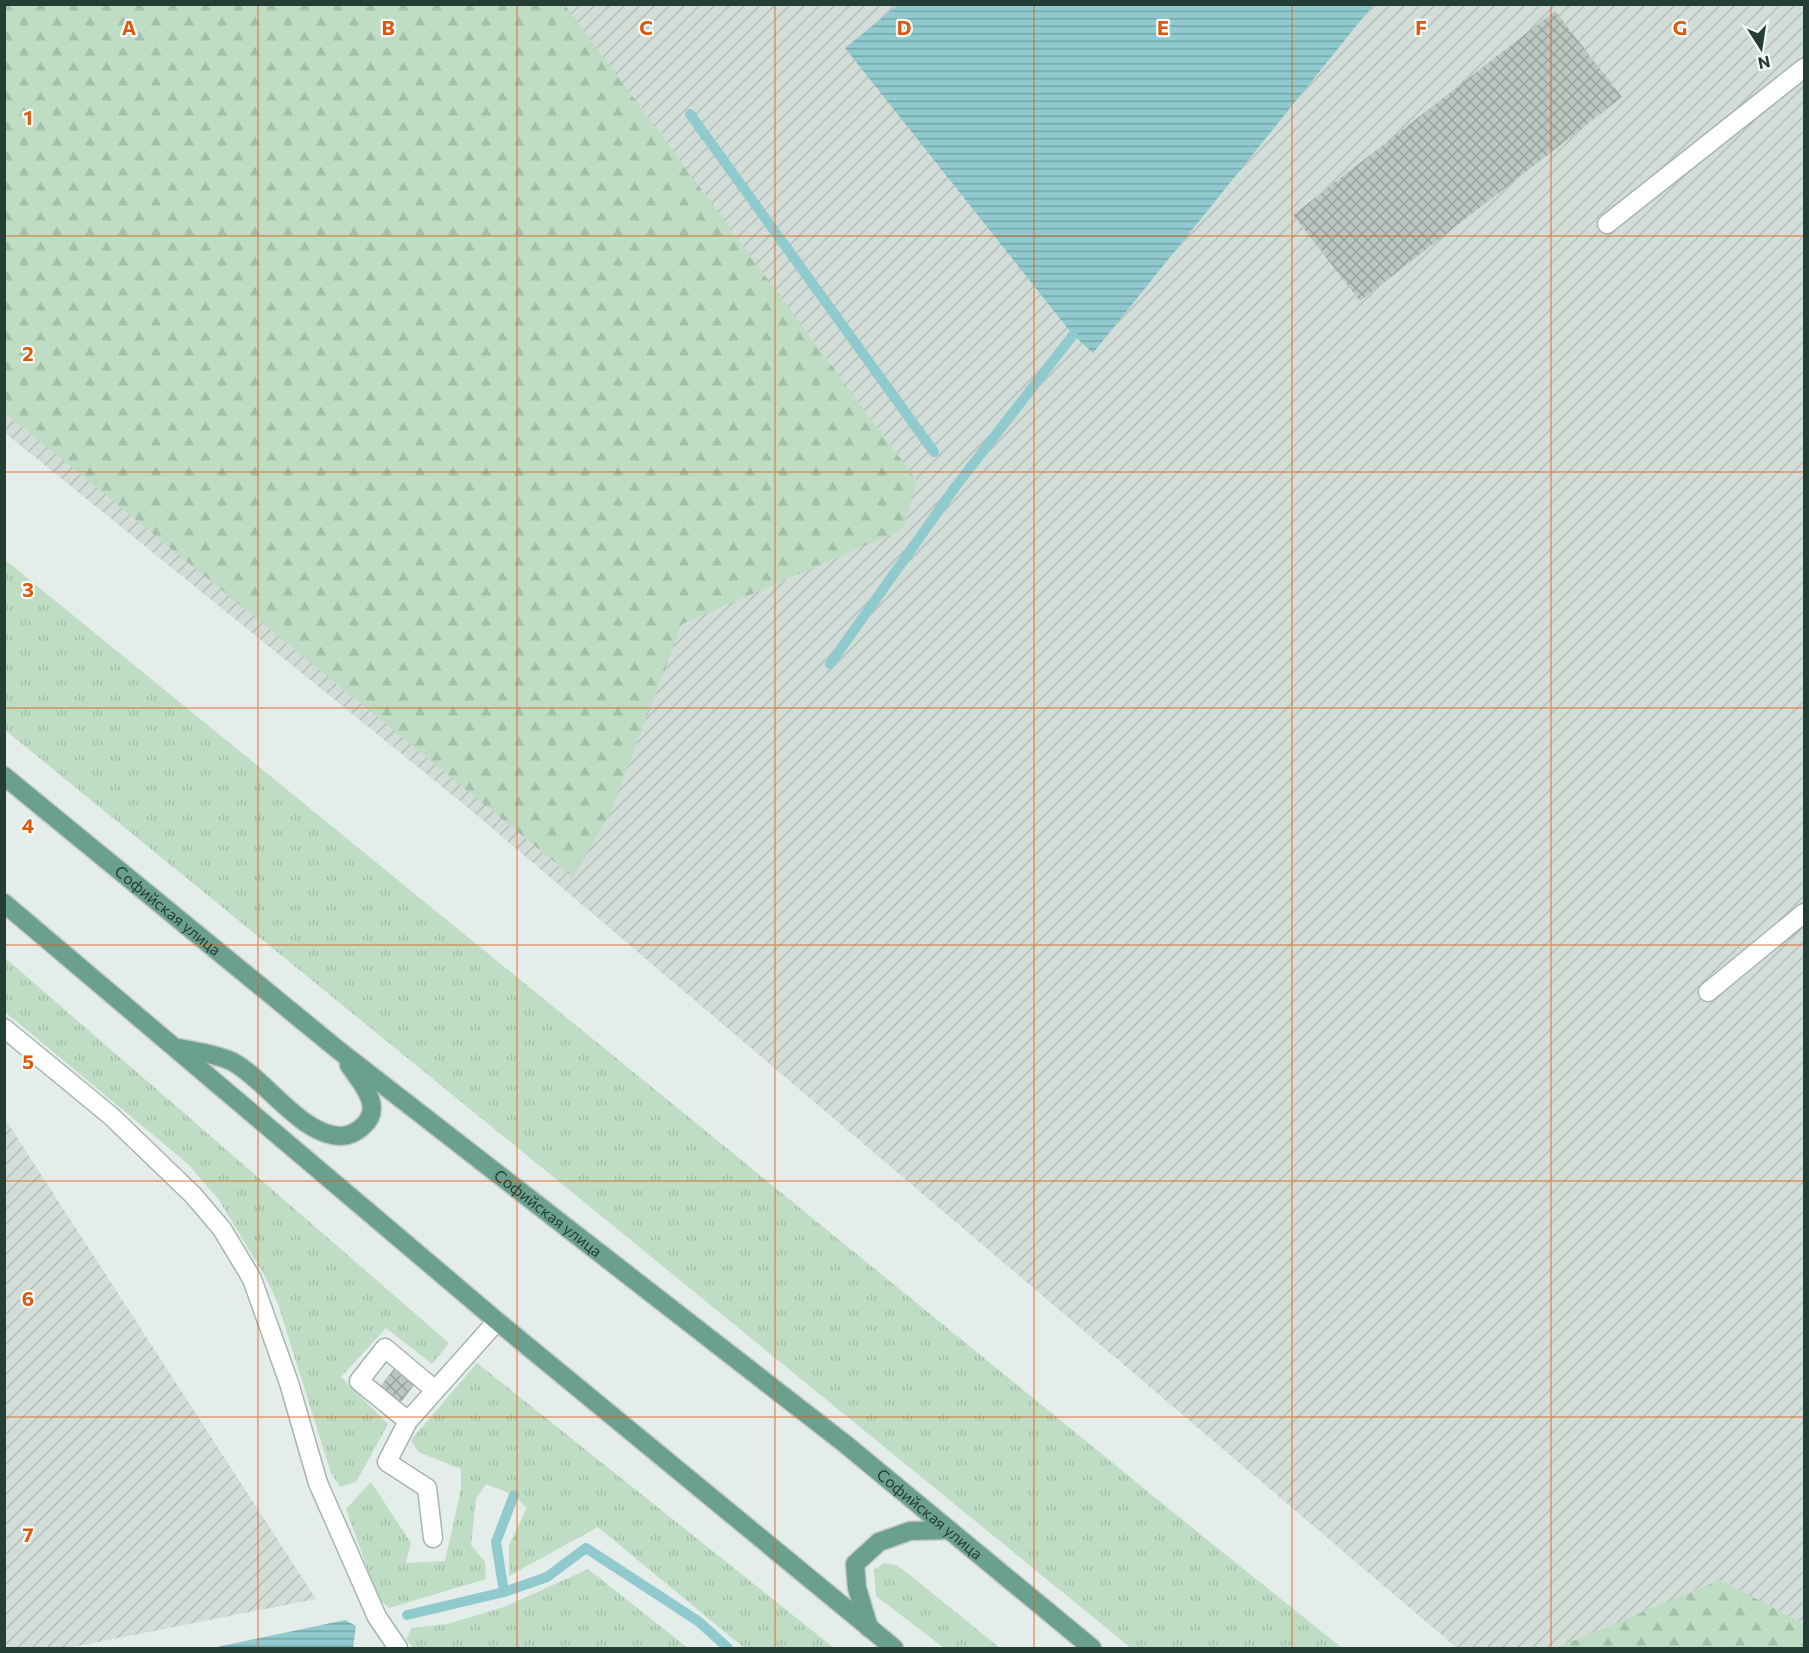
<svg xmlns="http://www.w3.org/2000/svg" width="1809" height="1653" font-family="Commissioner,sans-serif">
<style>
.industrial{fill:url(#industrial-furrows)}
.grass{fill:url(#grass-tufts)}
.forest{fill:url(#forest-firs)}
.water{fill:url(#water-rules)}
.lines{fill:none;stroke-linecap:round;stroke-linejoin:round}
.stream{stroke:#90cacf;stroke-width:10}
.building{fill:url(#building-cross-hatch)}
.lane-casing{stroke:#a7b5af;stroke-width:21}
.primary-casing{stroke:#c2c9c6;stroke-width:21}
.lane{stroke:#fff;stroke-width:18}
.primary{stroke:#6ba08f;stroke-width:18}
.grid{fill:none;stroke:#de580e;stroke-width:1.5;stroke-opacity:0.55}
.labels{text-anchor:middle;stroke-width:4.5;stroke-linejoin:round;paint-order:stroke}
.street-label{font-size:16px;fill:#243e35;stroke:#f5faf7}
.grid-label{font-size:20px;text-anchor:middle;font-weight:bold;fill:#de580e;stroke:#f5faf7;stroke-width:4.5;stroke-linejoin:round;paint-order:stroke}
</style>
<defs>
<pattern id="industrial-furrows" width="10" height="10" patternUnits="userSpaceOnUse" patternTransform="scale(1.5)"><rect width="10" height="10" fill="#d3ddd7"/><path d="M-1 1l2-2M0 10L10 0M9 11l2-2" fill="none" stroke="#b5bfb9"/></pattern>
<pattern id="grass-tufts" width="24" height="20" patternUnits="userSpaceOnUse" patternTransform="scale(1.5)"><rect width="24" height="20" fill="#bfddc5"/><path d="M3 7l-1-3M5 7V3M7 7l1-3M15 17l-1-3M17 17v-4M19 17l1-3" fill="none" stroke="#a4bfaa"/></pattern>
<pattern id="forest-firs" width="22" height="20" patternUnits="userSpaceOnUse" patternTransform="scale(1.5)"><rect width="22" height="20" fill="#bfddc5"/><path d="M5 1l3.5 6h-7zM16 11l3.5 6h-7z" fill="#a4bfaa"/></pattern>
<pattern id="water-rules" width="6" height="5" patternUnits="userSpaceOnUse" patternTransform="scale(1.5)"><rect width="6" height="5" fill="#90cacf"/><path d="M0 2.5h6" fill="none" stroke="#75a5a9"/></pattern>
<pattern id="building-cross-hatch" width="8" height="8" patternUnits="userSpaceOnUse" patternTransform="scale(1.5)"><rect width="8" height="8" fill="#bac8c1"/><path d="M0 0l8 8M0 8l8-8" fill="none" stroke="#97a49e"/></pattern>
</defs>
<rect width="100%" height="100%" fill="#e4ede9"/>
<!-- industrial -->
<path class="industrial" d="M4,5H1804V1648H1457L466,806L5,433Z
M4,1119H5L316,1599L68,1648H5Z"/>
<!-- grass -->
<path class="grass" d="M4,559L1200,1534L1342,1648H1131L5,730Z
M4,957L449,1343L432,1364L386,1328L341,1377L388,1424L356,1482L340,1487L331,1473L278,1304L266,1278L219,1200L188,1164L5,1012Z
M477,1363L834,1648H744L598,1527L509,1576V1545L527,1508L514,1495L486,1484L476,1499L471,1545L485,1562L486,1579L389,1608L378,1598L346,1509L371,1482L411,1543L406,1563L445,1561L461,1489V1469L418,1452L411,1440Z
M884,1563L896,1565L906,1572L1000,1648H944L876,1596L874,1570Z
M588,1569L688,1648H414L406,1640L411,1628L447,1624L504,1607Z"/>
<!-- forest -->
<path class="forest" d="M4,5H565L917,481L902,530L682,624L610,814L573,877L5,413Z
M1720,1580L1804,1624V1648H1556Z"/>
<!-- water -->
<path class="water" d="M899,4H1373V5L1093,353L1073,335L845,48Z
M345,1620L356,1626L353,1648H212Z"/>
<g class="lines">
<!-- stream -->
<path class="stream" d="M690,114L934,452
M830,664L956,486L1073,335
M504,1592L496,1542L514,1495
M407,1615L504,1592L547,1577L586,1548L698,1621L728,1648"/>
</g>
<!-- building -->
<path class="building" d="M1555,11L1622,97L1360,301L1293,215Z
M394,1369L414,1385L399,1405L378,1389Z"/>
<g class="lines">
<defs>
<path id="lane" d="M1607,224L1804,68
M1708,992L1804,913
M4,1028L111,1116L193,1195L222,1229L252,1279L289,1383L318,1483L377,1617L398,1648
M408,1421L359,1381L385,1348L435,1390
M433,1538L427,1488L387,1462L408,1421L497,1321"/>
<g id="primary">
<path id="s1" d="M4,776L337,1049L844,1443L1092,1648"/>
<path d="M4,903L497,1321L894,1648"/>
<path d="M179,1048C196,1052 218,1054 233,1062C266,1080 302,1136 341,1136C348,1136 357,1132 362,1127C385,1108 362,1084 349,1065"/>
<path d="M869,1628L857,1588L855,1564L879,1542L910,1531L949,1530"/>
</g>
</defs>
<!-- lane casing -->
<use href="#lane" class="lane-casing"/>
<!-- primary casing -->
<use href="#primary" class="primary-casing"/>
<!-- lane -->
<use href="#lane" class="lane"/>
<!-- primary -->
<use href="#primary" class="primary"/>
</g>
<!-- grid -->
<path class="grid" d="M258,4V1648M517,4V1648M775,4V1648M1034,4V1648M1292,4V1648M1551,4V1648M4,236H1804M4,472H1804M4,708H1804M4,945H1804M4,1181H1804M4,1417H1804"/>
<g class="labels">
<!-- street labels -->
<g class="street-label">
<text dy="6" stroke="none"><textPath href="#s1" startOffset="212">Софийская улица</textPath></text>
<text dy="6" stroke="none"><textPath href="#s1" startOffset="698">Софийская улица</textPath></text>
<text dy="6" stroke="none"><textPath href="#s1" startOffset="1184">Софийская улица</textPath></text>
</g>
</g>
<g class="grid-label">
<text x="129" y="35">A</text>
<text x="388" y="35">B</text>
<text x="646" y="35">C</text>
<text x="904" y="35">D</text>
<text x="1163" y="35">E</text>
<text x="1421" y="35">F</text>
<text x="1680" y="35">G</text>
<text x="28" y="125">1</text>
<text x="28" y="361">2</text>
<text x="28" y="597">3</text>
<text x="28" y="833">4</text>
<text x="28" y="1069">5</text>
<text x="28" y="1306">6</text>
<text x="28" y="1542">7</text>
</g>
<!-- border -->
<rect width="1809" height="1653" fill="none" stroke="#243e35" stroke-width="12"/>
<!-- north arrow -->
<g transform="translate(1761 48) rotate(168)" stroke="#f5faf7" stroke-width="4.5" paint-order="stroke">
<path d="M0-4.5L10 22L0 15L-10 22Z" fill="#243e35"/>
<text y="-9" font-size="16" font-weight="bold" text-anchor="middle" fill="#243e35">N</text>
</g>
</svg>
